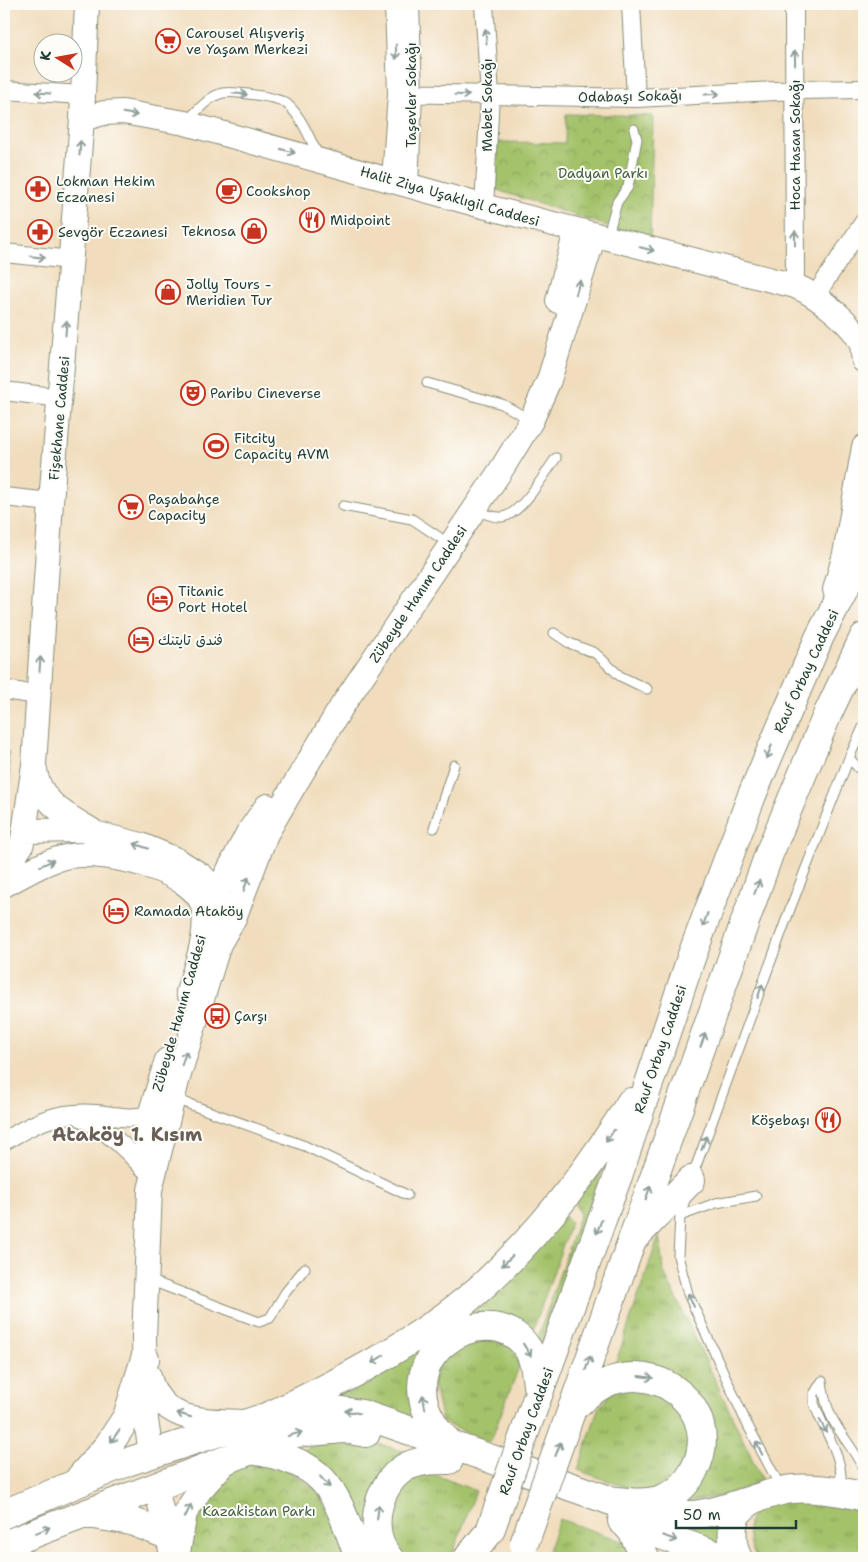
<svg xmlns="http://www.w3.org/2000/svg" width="868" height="1562" font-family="'Shantell Sans','Playpen Sans Arabic',sans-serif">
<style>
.grass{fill:url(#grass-tufts);stroke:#62804f}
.park{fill:url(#park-crowns);stroke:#62804f}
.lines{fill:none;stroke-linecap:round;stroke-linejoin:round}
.service-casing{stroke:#888d78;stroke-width:11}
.minor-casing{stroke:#888d78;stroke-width:20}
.secondary-casing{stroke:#888d78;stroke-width:26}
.primary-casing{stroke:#888d78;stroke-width:30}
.trunk-casing{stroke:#888d78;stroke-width:30}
.service{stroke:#fff;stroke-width:9}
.minor{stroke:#fff;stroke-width:18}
.secondary{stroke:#fff;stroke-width:24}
.primary{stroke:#fff;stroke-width:28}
.trunk{stroke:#fff;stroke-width:28}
.trunk-bridge-casing{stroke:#888d78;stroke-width:30;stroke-linecap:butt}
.trunk-bridge{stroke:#fff;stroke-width:28}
.oneway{stroke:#8f9e9a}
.labels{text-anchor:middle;stroke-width:4;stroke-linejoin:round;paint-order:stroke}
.poi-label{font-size:14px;fill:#1f3d34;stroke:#fdfcf7;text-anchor:start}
.street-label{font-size:14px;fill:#1f3d34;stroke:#fdfcf7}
.park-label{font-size:14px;fill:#405e42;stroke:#fdfcf7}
.district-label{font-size:19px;font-weight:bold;fill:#6a5f58;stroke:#fdfcf7}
</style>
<defs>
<pattern id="grass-tufts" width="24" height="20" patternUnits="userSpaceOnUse" patternTransform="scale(1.25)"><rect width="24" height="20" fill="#a4c26a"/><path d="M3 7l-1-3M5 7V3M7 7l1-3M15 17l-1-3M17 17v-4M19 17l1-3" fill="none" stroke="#859f58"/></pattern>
<pattern id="park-crowns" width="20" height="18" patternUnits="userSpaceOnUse" patternTransform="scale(1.25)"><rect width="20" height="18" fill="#a4c26a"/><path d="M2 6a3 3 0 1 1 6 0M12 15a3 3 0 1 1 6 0" fill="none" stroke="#859f58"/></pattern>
</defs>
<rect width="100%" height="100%" fill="#fdfcf7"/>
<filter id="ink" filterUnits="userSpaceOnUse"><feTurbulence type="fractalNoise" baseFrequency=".02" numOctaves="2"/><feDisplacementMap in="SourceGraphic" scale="10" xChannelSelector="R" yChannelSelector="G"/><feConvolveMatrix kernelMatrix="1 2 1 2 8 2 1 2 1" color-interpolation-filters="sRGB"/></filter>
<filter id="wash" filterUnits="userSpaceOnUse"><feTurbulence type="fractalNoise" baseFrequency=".0096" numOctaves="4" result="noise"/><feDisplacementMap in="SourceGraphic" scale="20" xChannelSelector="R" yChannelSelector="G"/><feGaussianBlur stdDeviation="1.12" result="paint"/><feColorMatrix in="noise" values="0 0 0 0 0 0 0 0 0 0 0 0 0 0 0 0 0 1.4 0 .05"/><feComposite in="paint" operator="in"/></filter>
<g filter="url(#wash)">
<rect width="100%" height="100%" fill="#f1ddbd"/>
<!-- grass -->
<path class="grass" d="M602,1170L542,1341L536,1344L580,1214L574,1202Z
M565,1216L571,1222L531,1336L448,1331L422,1426L335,1399Z
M659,1235L663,1270L763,1482L717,1497L673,1503L708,1422L614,1368Z
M461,1339L500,1340L515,1352L519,1367L490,1443L442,1422L431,1373Z
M649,1386L686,1415L692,1455L668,1488L642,1493L578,1470L598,1409L614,1389Z
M355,1440L376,1443L416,1455L393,1465L377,1558H367L298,1452L317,1444Z
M428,1472L476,1491L451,1558H404L396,1552L384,1510L395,1483Z
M772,1497L864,1507V1558H757C749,1547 744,1524 753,1513C758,1507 766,1502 772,1497Z
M735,1517L732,1549L679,1531L678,1526Z
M559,1519L630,1544L637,1558H546Z"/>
<!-- park -->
<path class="park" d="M566,114L653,116L650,240L497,190L498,142L565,143Z
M4,750L8,751L10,783L4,806Z
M244,1463L281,1465L321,1493L349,1558H189L183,1540L223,1472Z"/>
</g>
<g filter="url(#ink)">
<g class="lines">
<defs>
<path id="service" d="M187,121C197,111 209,96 223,93C233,91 280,97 287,104C302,117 310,139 319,157
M607,238L617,202L628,187L637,139L634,129
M427,383L502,404L522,415
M343,506L412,519L439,537
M476,510C483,513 494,518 502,517C521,515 545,473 556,458
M554,633L569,643L595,653L620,676L647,689
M849,758L864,774
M434,828L454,765
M175,1099L305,1146L407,1195
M692,1177L790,909L849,758L864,725
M686,1197L680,1216L678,1256L688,1294L746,1422L781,1488
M680,1216L716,1203L756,1196
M149,1280L259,1322L270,1318L285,1293L305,1268
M822,1381L814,1394V1403C825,1435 844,1454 841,1490
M822,1381C827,1427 847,1434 864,1470"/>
<path id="minor" d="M484,4L490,95L484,207
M631,4L636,98
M794,4L795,286
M4,90L82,95
M397,93L636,98L796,90L864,89
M391,180L397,93L394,4
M409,185L413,94L410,4
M4,253L72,260
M815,296L864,222
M4,391L61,398
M4,497L51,502
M4,690L38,695
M81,1117C107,1130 125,1147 144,1168
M4,1141C36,1122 58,1111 96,1114C116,1116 131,1120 150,1115"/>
<path id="secondary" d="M82,119L104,113L123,112L185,123L475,204L795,286C816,294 854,324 862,345C863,350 863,356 864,361
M558,301L576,231
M835,590L845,554L864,447
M35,770C39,802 66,815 91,830
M24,831L82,830L141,845L177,860L202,876L217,893L223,907L219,944L177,1081L150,1190L144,1338L146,1420L151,1454
M4,872L21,846L23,839L34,765L51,502L82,119L87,4
M4,885C26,874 46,860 70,856C103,850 198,870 204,910C208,937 195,968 188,992
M204,908L217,893L248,833L267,806
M219,944L234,918L266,834L292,789L342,706L501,470L531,421L549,380L594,235
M145,1157L150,1115L167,1060
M149,1376C160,1423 202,1420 243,1422
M156,1488L171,1550
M177,1558L185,1513L200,1490L228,1459"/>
<path id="primary" d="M80,1478L108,1446L127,1417L145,1359
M4,1514L127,1462L269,1416L312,1410H336L362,1414L609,1500C635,1509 660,1517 688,1515C719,1514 751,1498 781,1491C804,1485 842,1491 864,1497
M88,1514L131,1521L167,1535
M622,1521L724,1558
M4,1545L296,1433L344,1429L366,1433
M738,1558C732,1548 730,1525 737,1514C740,1509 747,1504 752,1500"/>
<path id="trunk" d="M637,1235L691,1180
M538,1395L618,1176L692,955L752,795L819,638L864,550
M572,1409L769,854L828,713L864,637
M572,1409C578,1403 585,1396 592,1391C652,1349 728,1410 693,1472C686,1485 676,1494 662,1499C645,1505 627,1502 609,1500
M269,1416C342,1382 428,1337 487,1282C544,1229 590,1168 631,1102
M449,1443C369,1363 489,1288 528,1349C536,1362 536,1379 538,1393
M250,1450C329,1462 334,1489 359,1558
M624,1522L632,1531L645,1558
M389,1558C367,1533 376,1486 404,1468C417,1460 435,1460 449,1460
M468,1558L490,1531"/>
</defs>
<!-- service casing -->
<use href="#service" class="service-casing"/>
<!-- minor casing -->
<use href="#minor" class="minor-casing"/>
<!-- secondary casing -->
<use href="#secondary" class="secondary-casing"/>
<!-- primary casing -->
<use href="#primary" class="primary-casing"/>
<!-- trunk casing -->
<use href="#trunk" class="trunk-casing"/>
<!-- service -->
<use href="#service" class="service"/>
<!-- minor -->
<use href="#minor" class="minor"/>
<!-- secondary -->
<use href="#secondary" class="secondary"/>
<!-- primary -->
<use href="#primary" class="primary"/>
<!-- trunk -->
<use href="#trunk" class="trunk"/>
<defs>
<path id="trunk-bridge" d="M490,1531L538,1395
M524,1544L572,1409"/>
</defs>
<!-- trunk-bridge casing -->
<use href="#trunk-bridge" class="trunk-bridge-casing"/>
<!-- trunk-bridge -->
<use href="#trunk-bridge" class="trunk-bridge"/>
</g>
<!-- one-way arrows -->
<defs><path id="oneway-shaft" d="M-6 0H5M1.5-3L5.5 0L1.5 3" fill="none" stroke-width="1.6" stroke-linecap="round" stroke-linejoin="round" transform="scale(1.25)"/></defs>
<g class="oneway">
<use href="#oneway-shaft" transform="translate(486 36) rotate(-94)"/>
<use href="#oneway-shaft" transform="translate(396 52) rotate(89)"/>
<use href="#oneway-shaft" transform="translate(795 58) rotate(-91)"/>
<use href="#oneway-shaft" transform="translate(43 93) rotate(-176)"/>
<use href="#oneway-shaft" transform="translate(240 94) rotate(5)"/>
<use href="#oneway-shaft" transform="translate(712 94) rotate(-3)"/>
<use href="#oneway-shaft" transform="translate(462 95) rotate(1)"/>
<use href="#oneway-shaft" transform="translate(130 114) rotate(9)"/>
<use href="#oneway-shaft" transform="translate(80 148) rotate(-86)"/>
<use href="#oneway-shaft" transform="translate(288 151) rotate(15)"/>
<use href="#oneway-shaft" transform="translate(795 238) rotate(-90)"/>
<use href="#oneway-shaft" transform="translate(647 249) rotate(14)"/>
<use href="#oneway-shaft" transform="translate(38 257) rotate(6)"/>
<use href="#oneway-shaft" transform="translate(578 287) rotate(-74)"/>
<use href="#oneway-shaft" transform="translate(66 328) rotate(-86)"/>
<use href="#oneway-shaft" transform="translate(40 664) rotate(-86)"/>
<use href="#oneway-shaft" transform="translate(769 752) rotate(112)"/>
<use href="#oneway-shaft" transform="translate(141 846) rotate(-161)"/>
<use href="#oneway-shaft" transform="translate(47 863) rotate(-24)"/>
<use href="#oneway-shaft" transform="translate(246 884) rotate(-70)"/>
<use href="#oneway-shaft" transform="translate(757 887) rotate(-69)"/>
<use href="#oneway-shaft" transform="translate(705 920) rotate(110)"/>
<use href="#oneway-shaft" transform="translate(760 991) rotate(-70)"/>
<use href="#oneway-shaft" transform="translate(703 1040) rotate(-70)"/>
<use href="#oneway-shaft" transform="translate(184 1058) rotate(-72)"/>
<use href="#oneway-shaft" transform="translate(610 1136) rotate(124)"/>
<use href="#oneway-shaft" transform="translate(704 1143) rotate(-70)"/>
<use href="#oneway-shaft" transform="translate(648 1193) rotate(-70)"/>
<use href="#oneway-shaft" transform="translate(599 1227) rotate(110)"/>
<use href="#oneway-shaft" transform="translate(507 1261) rotate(135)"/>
<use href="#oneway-shaft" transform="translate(691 1300) rotate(-114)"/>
<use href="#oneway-shaft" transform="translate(527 1350) rotate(58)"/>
<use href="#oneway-shaft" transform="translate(378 1359) rotate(148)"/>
<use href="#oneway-shaft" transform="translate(588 1363) rotate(-71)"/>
<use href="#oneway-shaft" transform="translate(646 1377) rotate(7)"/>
<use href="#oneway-shaft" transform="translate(424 1402) rotate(-100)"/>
<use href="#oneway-shaft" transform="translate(352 1412) rotate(-170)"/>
<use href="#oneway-shaft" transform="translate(184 1415) rotate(-163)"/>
<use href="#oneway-shaft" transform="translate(823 1426) rotate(62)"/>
<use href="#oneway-shaft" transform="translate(295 1434) rotate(-15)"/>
<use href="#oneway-shaft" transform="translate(115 1436) rotate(125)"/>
<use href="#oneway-shaft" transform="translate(759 1448) rotate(-116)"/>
<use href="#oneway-shaft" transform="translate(558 1449) rotate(-70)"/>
<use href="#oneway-shaft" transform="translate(325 1482) rotate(48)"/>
<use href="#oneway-shaft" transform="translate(188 1511) rotate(-65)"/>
<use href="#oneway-shaft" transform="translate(378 1512) rotate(-83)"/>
<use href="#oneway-shaft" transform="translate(43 1530) rotate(-22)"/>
<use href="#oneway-shaft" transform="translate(670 1538) rotate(21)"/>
</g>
</g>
<!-- icons -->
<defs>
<symbol id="supermarket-ring" viewBox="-11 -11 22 22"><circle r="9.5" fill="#fdfcf7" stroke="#c8321e" stroke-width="1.5"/><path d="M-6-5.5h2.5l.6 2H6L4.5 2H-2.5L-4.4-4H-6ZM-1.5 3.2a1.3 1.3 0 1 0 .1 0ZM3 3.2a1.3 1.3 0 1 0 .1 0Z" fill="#c8321e"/></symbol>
<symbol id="pharmacy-ring" viewBox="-11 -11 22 22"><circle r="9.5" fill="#fdfcf7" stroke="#c8321e" stroke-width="1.5"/><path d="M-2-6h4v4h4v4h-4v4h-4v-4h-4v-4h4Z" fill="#c8321e"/></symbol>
<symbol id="cafe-ring" viewBox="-11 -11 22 22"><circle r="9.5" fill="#fdfcf7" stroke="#c8321e" stroke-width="1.5"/><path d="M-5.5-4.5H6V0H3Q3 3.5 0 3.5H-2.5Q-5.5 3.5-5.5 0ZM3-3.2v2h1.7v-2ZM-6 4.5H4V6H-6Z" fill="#c8321e"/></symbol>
<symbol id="restaurant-ring" viewBox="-11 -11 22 22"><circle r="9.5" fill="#fdfcf7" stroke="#c8321e" stroke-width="1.5"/><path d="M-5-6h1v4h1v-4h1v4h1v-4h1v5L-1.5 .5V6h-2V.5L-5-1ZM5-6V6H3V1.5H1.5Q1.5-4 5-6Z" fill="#c8321e"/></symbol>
<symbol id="shop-ring" viewBox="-11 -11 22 22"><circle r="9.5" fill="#fdfcf7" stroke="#c8321e" stroke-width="1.5"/><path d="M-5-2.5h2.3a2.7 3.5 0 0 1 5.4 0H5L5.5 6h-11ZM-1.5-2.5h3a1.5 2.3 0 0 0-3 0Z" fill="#c8321e"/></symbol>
<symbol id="theatre-ring" viewBox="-11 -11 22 22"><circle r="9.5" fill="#fdfcf7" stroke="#c8321e" stroke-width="1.5"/><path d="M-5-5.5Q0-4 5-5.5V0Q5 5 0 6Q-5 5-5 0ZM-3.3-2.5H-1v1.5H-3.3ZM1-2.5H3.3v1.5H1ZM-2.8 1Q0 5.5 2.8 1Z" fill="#c8321e"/></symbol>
<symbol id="stadium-ring" viewBox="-11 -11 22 22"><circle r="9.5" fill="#fdfcf7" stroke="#c8321e" stroke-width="1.5"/><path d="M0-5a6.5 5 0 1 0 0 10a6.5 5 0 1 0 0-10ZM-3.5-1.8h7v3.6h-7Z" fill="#c8321e"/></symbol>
<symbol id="hotel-ring" viewBox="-11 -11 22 22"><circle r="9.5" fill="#fdfcf7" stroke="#c8321e" stroke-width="1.5"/><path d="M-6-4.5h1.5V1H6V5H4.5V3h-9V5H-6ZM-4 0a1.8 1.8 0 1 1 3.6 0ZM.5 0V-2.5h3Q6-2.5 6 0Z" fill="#c8321e"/></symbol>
<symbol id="bus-ring" viewBox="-11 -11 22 22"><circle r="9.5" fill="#fdfcf7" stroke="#c8321e" stroke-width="1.5"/><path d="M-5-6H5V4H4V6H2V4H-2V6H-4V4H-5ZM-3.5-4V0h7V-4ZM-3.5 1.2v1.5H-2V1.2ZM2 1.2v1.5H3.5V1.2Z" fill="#c8321e"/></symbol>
</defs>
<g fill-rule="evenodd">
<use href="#supermarket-ring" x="154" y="27" width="28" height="28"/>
<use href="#pharmacy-ring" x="24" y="175" width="28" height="28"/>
<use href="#cafe-ring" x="215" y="177" width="28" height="28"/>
<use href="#restaurant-ring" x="298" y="206" width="28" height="28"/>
<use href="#shop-ring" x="240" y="217" width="28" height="28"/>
<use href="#pharmacy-ring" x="26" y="218" width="28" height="28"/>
<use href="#shop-ring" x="154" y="278" width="28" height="28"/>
<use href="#theatre-ring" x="179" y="379" width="28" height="28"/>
<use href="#stadium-ring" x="202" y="432" width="28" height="28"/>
<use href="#supermarket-ring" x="117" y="493" width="28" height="28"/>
<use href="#hotel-ring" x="146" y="585" width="28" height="28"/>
<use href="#hotel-ring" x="127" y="626" width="28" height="28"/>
<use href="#hotel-ring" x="102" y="897" width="28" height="28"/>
<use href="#bus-ring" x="203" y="1002" width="28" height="28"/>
<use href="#restaurant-ring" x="814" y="1106" width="28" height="28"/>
</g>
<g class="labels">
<!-- poi labels -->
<g class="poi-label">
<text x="186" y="38">Carousel Alışveriş<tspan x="186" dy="16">ve Yaşam Merkezi</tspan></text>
<text x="56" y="186">Lokman Hekim<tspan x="56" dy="16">Eczanesi</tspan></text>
<text x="246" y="196">Cookshop</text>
<text x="330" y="225">Midpoint</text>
<text x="236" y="236" text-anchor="end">Teknosa</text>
<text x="58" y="237">Sevgör Eczanesi</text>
<text x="186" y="289">Jolly Tours -<tspan x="186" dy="16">Meridien Tur</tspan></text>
<text x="210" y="398">Paribu Cineverse</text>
<text x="234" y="443">Fitcity<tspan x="234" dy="16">Capacity AVM</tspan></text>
<text x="148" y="504">Paşabahçe<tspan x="148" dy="16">Capacity</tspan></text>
<text x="178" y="596">Titanic<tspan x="178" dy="16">Port Hotel</tspan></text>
<text x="158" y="645">فندق تايتنك</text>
<text x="134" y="916">Ramada Ataköy</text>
<text x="234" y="1021">Çarşı</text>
<text x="810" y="1125" text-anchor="end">Köşebaşı</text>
</g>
<!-- street labels -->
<g class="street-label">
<text transform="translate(411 95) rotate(-90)" y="5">Taşevler Sokağı</text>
<text transform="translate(630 96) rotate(-1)" y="5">Odabaşı Sokağı</text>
<text transform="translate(487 105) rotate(-90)" y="5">Mabet Sokağı</text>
<text transform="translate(795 145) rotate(-90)" y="5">Hoca Hasan Sokağı</text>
<text transform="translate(450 196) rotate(16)" y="5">Halit Ziya Uşaklıgil Caddesi</text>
<text transform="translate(59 418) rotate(-85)" y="5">Fişekhane Caddesi</text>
<text transform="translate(418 594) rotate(-56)" y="5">Zübeyde Hanım Caddesi</text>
<text transform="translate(806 671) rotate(-65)" y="5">Rauf Orbay Caddesi</text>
<text transform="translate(179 1013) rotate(-74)" y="5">Zübeyde Hanım Caddesi</text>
<text transform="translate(660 1049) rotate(-71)" y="5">Rauf Orbay Caddesi</text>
<text transform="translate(526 1431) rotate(-70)" y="5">Rauf Orbay Caddesi</text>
</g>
<!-- park labels -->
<g class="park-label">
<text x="603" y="178">Dadyan Parkı</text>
<text x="259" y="1516">Kazakistan Parkı</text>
</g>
<!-- district labels -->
<g class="district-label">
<text x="127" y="1141">Ataköy 1. Kısım</text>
</g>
</g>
<!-- margin -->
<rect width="868" height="1562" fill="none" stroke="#fdfcf7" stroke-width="20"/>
<!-- north arrow -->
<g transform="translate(58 58) rotate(281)"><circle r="24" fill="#fdfcf7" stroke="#a4b0a9"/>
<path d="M0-4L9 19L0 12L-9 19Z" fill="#c8321e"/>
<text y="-8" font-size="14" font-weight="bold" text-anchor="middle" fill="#1f3d34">K</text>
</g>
<!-- scale -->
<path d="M676 1520v8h120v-8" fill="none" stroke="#1f3d34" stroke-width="2.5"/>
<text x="683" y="1520" font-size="15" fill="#1f3d34" stroke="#fdfcf7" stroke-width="4" paint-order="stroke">50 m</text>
</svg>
